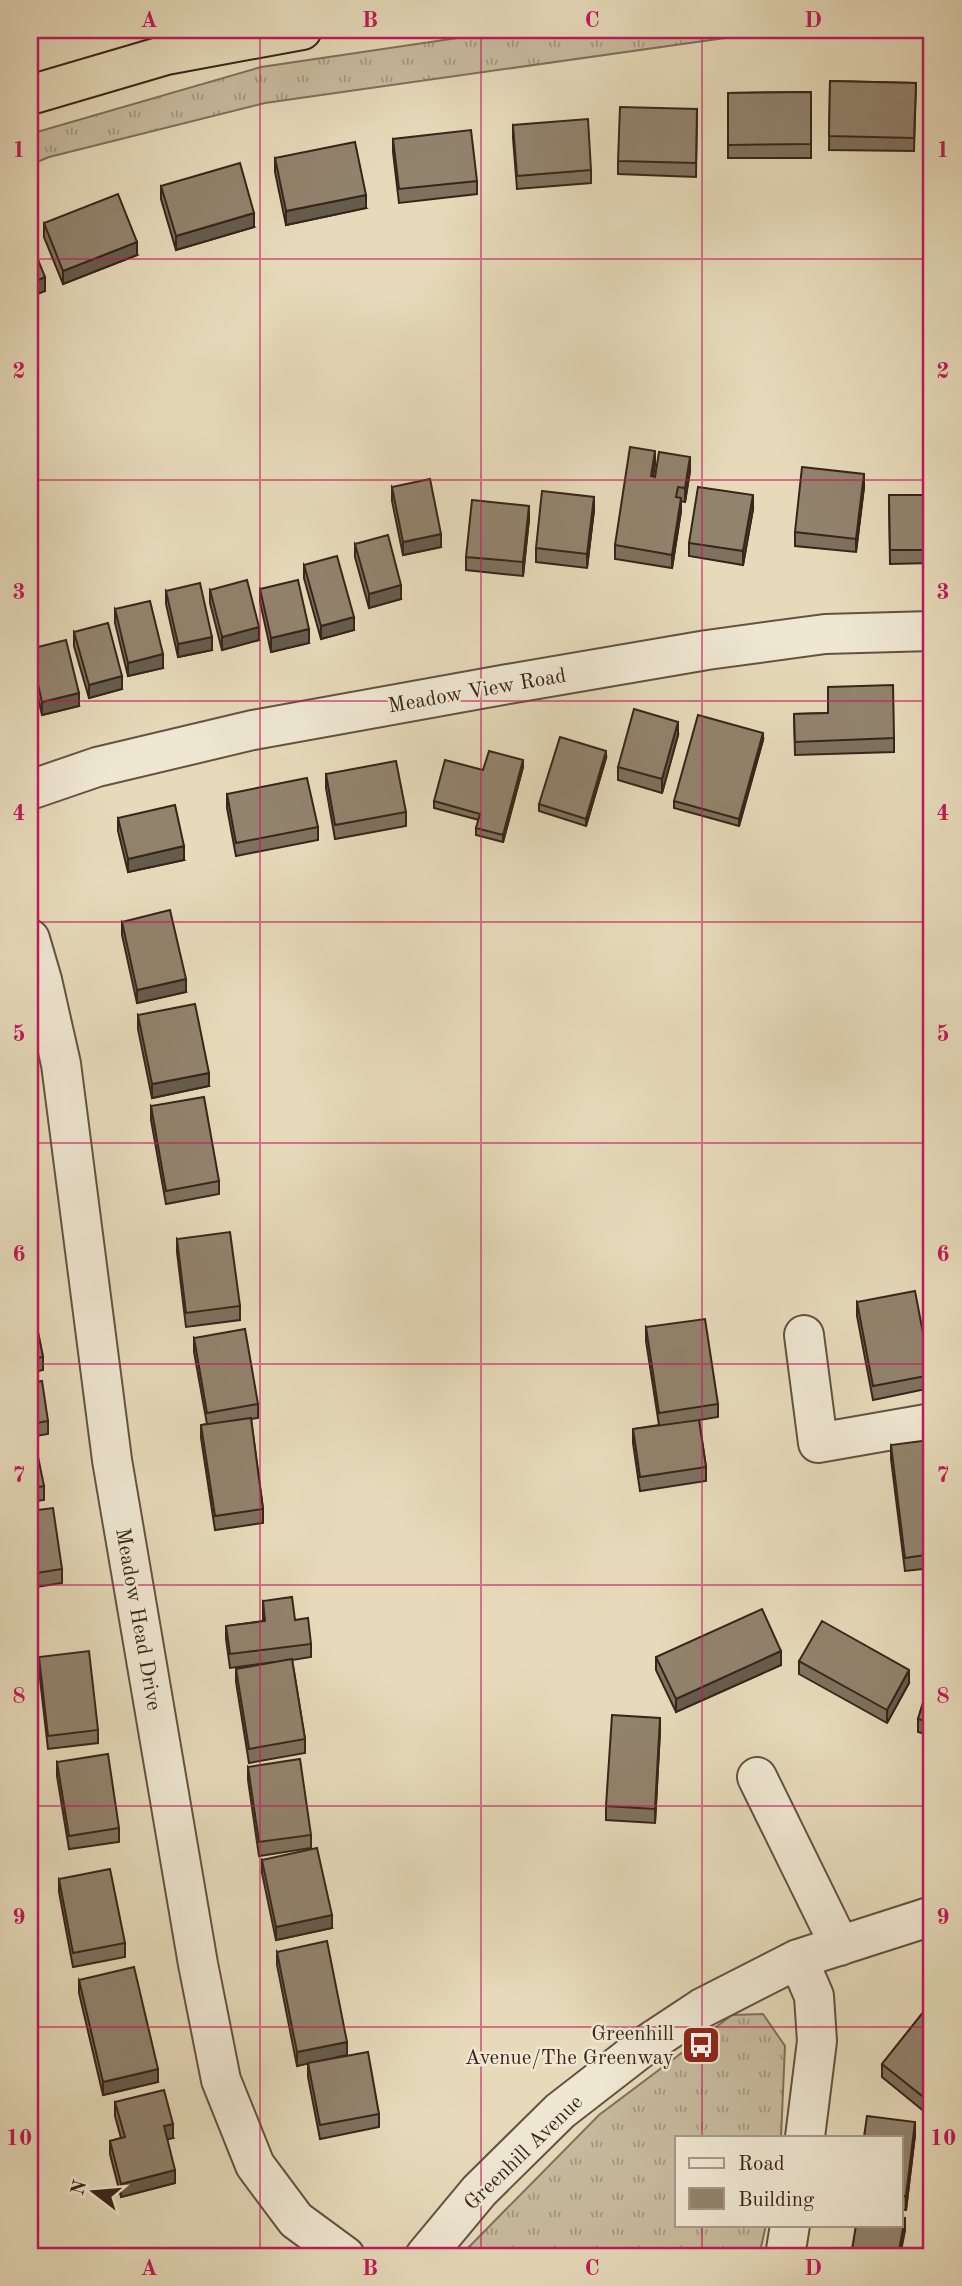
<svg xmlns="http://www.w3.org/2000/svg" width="962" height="2286" font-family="'Old Standard TT',serif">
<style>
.grass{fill:url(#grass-tufts);stroke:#80705c;stroke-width:2}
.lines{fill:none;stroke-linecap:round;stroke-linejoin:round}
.minor-casing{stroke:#645242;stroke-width:42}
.highway-casing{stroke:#38251a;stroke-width:42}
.minor{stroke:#efe7d2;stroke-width:38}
.highway{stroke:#e6daba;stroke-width:38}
.wall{fill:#7e715e;stroke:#38251a;stroke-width:2}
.shaded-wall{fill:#665c4c;stroke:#38251a;stroke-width:2}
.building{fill:#92836d;stroke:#38251a;stroke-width:2}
.grid{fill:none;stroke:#c2185b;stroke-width:2;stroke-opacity:0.55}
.labels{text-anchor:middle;stroke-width:5;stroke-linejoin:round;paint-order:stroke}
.street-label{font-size:21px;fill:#38251a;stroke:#efe7d2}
.poi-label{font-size:21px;fill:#38251a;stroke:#efe7d2;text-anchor:end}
.neatline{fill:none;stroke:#c2185b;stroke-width:2.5}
.grid-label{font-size:23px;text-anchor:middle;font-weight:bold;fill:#c2185b}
</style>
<defs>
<pattern id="grass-tufts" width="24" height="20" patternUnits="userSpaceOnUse" patternTransform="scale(1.75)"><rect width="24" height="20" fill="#c8bb9f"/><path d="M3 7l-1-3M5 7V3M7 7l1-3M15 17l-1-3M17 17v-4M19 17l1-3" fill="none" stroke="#a39881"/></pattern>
</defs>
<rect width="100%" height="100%" fill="#e6daba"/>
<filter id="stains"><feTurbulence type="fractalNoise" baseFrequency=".00286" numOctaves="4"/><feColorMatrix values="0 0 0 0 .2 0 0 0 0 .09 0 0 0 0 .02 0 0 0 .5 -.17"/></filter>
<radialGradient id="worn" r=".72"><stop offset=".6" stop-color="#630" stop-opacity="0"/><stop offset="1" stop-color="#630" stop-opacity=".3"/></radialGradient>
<!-- grass -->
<path class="grass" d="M511,30L774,31L265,103L49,157L30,165V134L261,67Z
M763,2014L785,2046L781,2137H677V2225H766L759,2256H460L599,2115L732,2015Z"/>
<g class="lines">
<defs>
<path id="minor" d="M30,790L97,767L253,730L508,684L707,650L825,634L932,631
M30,939L42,980L61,1064L112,1460L198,1964L221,2080L255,2165L296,2220L345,2256
M804,1335L818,1443L932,1423
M757,1777L840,1946
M798,1959L814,1996L817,2041L805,2137
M425,2256L479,2191L560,2111L640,2049L702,2008L798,1959L932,1916
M785,2256L790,2225"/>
<path id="highway" d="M30,95L166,55L302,30"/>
</defs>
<!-- minor casing -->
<use href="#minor" class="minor-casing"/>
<!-- highway casing -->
<use href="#highway" class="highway-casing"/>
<!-- minor -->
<use href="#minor" class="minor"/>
<!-- highway -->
<use href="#highway" class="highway"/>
</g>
<!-- wall -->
<path class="wall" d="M928,75H932V140H927Z
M830,81L916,83L914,151L829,150Z
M811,92V158H728V93Z
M697,109L696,177L618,174V161Z
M513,125L591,170V183L517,189L513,138Z
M393,139L477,181V194L399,203L393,152Z
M275,158L366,208L286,225L275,172Z
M161,186L254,227L176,250L161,199Z
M44,223L137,255L63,284L44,237Z
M655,464L653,477L690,471L685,502L681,501V511L672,568L615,559V545Z
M392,487L441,547L403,555L392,501Z
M864,487L856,552L795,546V532Z
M889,495H932V563L890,564Z
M753,509L743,565L689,556V543Z
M594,510L587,568L536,562V548Z
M529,519L523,576L466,570V557Z
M355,544L401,599L369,608L355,557Z
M304,565L354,630L321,639L304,578Z
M260,589L309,643L271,652L260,602Z
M210,590L259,640L222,650L210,603Z
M166,591L212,650L178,657L166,604Z
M115,609L163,668L128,676L115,623Z
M74,632L122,689L89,698L74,646Z
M30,649L79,706L42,715L30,664Z
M828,713L894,738V752L795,755L794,714Z
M678,735L662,793L618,780V767Z
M763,740L739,826L674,808V801Z
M606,758L586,826L539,811V804Z
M523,767L503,842L476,835V828L479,820L434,808V801L483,770Z
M326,774L406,812V826L335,839L326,788Z
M227,794L318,827V840L236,856L227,808Z
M118,818L184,860L128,872L118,831Z
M122,922L186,992L137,1003L122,935Z
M138,1015L209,1086L152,1098L138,1029Z
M151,1106L219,1181V1194L166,1204L151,1120Z
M177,1239L240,1306V1320L186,1327L177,1252Z
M30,1297L43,1357V1370L30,1373Z
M857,1302L931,1375V1388L873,1400L857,1316Z
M646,1327L718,1404V1417L699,1420L706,1467V1481L640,1491L633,1443V1429L659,1425L646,1341Z
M194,1338L258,1404V1418L251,1419L263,1509V1523L215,1530L201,1438V1425L207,1424L194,1352Z
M30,1383L48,1421V1434L30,1437Z
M891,1445L932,1466V1568L905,1571L891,1459Z
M30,1448L44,1486V1500L30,1502Z
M30,1511L62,1569V1583L30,1588Z
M263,1601L295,1620L311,1644V1657L292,1660L305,1739V1753L249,1763L236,1682V1669L275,1662L230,1668L226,1639V1626L263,1621Z
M39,1657L98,1730V1743L48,1749L39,1670Z
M656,1657L781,1665L676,1712L656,1670Z
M799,1661L909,1683L887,1723L799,1674Z
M932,1676V1736L918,1732V1719Z
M660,1731L655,1823L606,1820V1806Z
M57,1762L119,1828V1842L69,1849L57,1776Z
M248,1767L311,1835V1848L259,1856L248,1780Z
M262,1860L332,1928L276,1940L262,1873Z
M59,1879L125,1943V1957L73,1967L59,1892Z
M277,1952L347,2055L379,2114V2127L320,2139L308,2077V2063L297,2066L277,1965Z
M79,1980L158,2082L103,2095L79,1993Z
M929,2005L926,2113L882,2077V2064Z
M115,2102L173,2138L167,2139L175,2183L121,2197L110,2154V2141L121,2138L115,2116Z
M915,2135L906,2210L901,2209V2137Z"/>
<!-- shaded-wall -->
<path class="shaded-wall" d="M366,195V208L286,225V211Z
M254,213V227L176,250V236Z
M137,242V255L63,284V271Z
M45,277V291L30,297V284Z
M655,451V464L651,490V476Z
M690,457V471L685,502V488Z
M864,474V487L856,552V539Z
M753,495V509L743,565V551Z
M594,497V510L587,568V554Z
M681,498V511L672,568V555Z
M529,506V519L523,576V562Z
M441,534V547L403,555V542Z
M401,585V599L369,608V594Z
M354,617V630L321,639V626Z
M259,627V640L222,650V637Z
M309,629V643L271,652V638Z
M212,637V650L178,657V644Z
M163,654V668L128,676V663Z
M122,676V689L89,698V685Z
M79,693V706L42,715V702Z
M678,722V735L662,793V779Z
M763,733V740L739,826V819Z
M606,751V758L586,826V819Z
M523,760V767L503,842V835Z
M184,846V860L128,872V859Z
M186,979V992L137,1003V990Z
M209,1073V1086L152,1098V1084Z
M31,1257V1270L30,1271V1258Z
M781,1651V1665L676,1712V1699Z
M909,1670V1683L887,1723V1710Z
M660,1718V1731L655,1823V1809Z
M332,1915V1928L276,1940V1927Z
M347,2042V2055L297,2066V2052Z
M158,2069V2082L103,2095V2082Z
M932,2092V2105L926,2113V2099Z
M915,2122V2135L906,2210V2196Z
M173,2124V2138L164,2140V2126Z
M175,2170V2183L121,2197V2184Z
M905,2218V2231L900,2256H898Z"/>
<!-- building -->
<path class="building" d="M928,75H932V127H927Z
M830,81L916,83L914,138L829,136Z
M811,92V144L728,145V93Z
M620,107L697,109L696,163L618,161Z
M588,119L591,170L517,176L513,125Z
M471,130L477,181L399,189L393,139Z
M355,142L366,195L286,211L275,158Z
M240,163L254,213L176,236L161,186Z
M118,194L137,242L63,271L44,223Z
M30,240L45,277L30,284Z
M630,447L655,451L651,476L655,477L659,452L690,457L685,488L678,487L676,497L681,498L672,555L615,545Z
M802,467L864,474L856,539L795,532Z
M430,479L441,534L403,542L392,487Z
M698,487L753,495L743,551L689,543Z
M542,491L594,497L587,554L536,548Z
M889,495H932V550H890Z
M472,500L529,506L523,562L466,557Z
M388,535L401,585L369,594L355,544Z
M337,556L354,617L321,626L304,565Z
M247,580L259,627L222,637L210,590Z
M298,580L309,629L271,638L260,589Z
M200,583L212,637L178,644L166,591Z
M150,601L163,654L128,663L115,609Z
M108,623L122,676L89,685L74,632Z
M66,640L79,693L42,702L30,649Z
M893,685L894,738L795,742L794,714L828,713V687Z
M634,709L678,722L662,779L618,767Z
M698,715L763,733L739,819L674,801Z
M560,737L606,751L586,819L539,804Z
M489,751L523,760L503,835L476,828L480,814L434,801L445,760L483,770Z
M396,761L406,812L335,825L326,774Z
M307,778L318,827L236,843L227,794Z
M175,805L184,846L128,859L118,818Z
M170,910L186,979L137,990L122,922Z
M195,1004L209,1073L152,1084L138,1015Z
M204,1097L219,1181L166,1191L151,1106Z
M230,1232L240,1306L186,1313L177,1239Z
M915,1291L931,1375L873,1386L857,1302Z
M31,1296L43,1357L30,1359V1297Z
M705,1319L718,1404L659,1413L646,1327Z
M245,1329L258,1404L207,1413L194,1338Z
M42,1381L48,1421L30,1424V1383Z
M251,1418L263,1509L215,1516L201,1425Z
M699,1420L706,1467L640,1477L633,1429Z
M929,1440L932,1466V1554L905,1558L891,1445Z
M36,1447L44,1486L30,1489V1448Z
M53,1508L62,1569L30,1574V1511Z
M292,1597L295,1620L308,1618L311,1644L230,1654L226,1626L265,1621L263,1601Z
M762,1609L781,1651L676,1699L656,1657Z
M822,1621L909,1670L887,1710L799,1661Z
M89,1651L98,1730L48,1736L39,1657Z
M292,1659L305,1739L249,1749L236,1669Z
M931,1676H932V1723L918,1719Z
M612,1715L660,1718L655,1809L606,1806Z
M108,1754L119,1828L69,1836L57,1762Z
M300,1759L311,1835L259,1842L248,1767Z
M317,1848L332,1915L276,1927L262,1860Z
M110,1869L125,1943L73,1953L59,1879Z
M327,1941L347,2042L297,2052L277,1952Z
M134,1967L158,2069L103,2082L79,1980Z
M929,2005L932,2007V2092L926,2099L882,2064Z
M368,2052L379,2114L320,2125L308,2063Z
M164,2090L173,2124L164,2126L175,2170L121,2184L110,2141L125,2137L115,2102Z
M867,2116L915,2122L906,2196H901V2137H864Z
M901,2217L905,2218L898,2256H851L856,2225H901Z"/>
<!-- grid -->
<path class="grid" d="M260,30V2256M481,30V2256M702,30V2137M30,259H932M30,480H932M30,701H932M30,922H932M30,1143H932M30,1364H932M30,1585H932M30,1806H932M30,2027H932M702,2225V2256"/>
<!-- icons -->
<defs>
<symbol id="bus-square" viewBox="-11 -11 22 22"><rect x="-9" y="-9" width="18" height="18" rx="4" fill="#8f2418" stroke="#efe7d2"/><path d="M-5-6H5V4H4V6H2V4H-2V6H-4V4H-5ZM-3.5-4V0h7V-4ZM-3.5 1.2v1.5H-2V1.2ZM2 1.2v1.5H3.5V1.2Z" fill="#fff"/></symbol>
</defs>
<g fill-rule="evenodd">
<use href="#bus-square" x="679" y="2023" width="44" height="44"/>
</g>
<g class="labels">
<!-- street labels -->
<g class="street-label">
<text transform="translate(477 690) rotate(-10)" y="7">Meadow View Road</text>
<text transform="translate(139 1619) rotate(80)" y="7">Meadow Head Drive</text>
<text transform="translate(523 2152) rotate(-44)" y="7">Greenhill Avenue</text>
</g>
<!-- poi labels -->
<g class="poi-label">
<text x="674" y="2040">Greenhill<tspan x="674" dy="24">Avenue/The Greenway</tspan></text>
</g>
</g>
<!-- margin -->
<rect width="962" height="2286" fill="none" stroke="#e6daba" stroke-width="77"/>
<!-- legend -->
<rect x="675" y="2136" width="228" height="91" fill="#efe7d2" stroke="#a69988" stroke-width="2"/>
<rect x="689" y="2158" width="35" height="10" fill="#efe7d2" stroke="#a69988" stroke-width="2"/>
<text x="738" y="2170" font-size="21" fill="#38251a">Road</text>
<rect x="689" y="2188" width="35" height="21" fill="#92836d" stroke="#a69988" stroke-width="2"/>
<text x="738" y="2206" font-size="21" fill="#38251a">Building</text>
<!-- north arrow -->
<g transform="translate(94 2192) rotate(286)" stroke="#efe7d2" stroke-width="5" paint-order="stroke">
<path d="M0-5L12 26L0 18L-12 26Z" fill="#38251a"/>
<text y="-10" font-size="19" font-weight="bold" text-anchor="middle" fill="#38251a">N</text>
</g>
<rect x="38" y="38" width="885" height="2210" class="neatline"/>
<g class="grid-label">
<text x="149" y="27">A</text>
<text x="370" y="27">B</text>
<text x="592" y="27">C</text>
<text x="813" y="27">D</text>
<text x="19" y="157">1</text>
<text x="943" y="157">1</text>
<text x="19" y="378">2</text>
<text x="943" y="378">2</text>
<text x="19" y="599">3</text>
<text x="943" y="599">3</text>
<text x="19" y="820">4</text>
<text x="943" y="820">4</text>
<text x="19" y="1041">5</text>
<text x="943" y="1041">5</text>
<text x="19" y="1261">6</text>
<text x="943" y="1261">6</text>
<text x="19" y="1482">7</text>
<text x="943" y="1482">7</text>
<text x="19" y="1703">8</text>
<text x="943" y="1703">8</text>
<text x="19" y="1924">9</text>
<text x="943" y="1924">9</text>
<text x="19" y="2145">10</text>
<text x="943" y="2145">10</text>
<text x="149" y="2275">A</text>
<text x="370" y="2275">B</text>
<text x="592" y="2275">C</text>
<text x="813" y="2275">D</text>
</g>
<rect width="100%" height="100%" filter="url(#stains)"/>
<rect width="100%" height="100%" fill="url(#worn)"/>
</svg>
